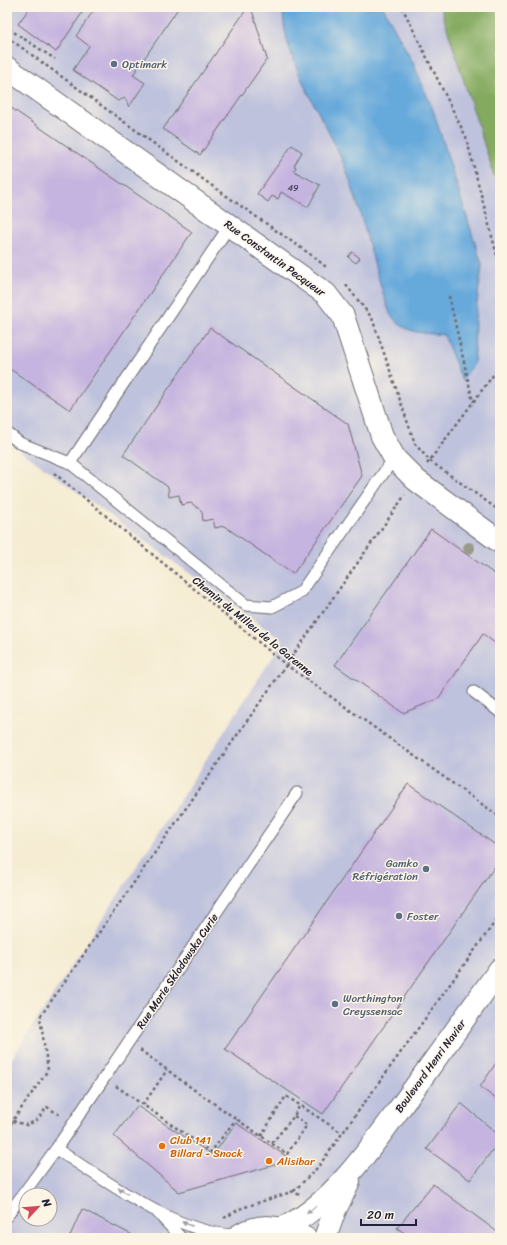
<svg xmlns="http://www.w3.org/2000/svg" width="507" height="1245" font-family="Sriracha,sans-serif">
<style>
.industrial{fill:#bfc2dd;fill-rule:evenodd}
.forest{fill:#84aa60;stroke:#53664e}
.water{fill:#66a9db;stroke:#44668b}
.building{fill:#c5b4df}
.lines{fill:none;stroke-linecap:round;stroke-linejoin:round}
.service-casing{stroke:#6c6970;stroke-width:13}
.minor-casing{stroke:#6c6970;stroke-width:24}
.secondary-casing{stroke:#6c6970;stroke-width:24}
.path{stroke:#6c6970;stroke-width:2.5;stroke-dasharray:3 3;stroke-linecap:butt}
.service{stroke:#fff;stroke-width:11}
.minor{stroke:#fff;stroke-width:22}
.secondary{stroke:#fff;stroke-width:22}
.tree{fill:#9a9c89}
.oneway{fill:#9c9ca7}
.service-dot{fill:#5c6f8a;stroke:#fcf5e5;stroke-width:1.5}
.food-dot{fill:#e8710a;stroke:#fcf5e5;stroke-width:1.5}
.labels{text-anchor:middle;stroke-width:3;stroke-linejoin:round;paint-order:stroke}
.number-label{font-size:9px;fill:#4b4664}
.service-label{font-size:11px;fill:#4e5e75;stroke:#fcf5e5;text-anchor:start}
.street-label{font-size:11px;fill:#22223b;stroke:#fcf5e5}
.food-label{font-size:11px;fill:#c56008;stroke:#fcf5e5;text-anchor:start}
</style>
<rect width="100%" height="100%" fill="#fcf5e5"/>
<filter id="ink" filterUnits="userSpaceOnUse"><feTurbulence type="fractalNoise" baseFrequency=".025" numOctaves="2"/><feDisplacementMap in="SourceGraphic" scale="8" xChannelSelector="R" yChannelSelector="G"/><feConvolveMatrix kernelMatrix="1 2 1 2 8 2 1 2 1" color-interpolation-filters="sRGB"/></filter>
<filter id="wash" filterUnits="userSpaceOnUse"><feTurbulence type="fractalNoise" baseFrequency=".012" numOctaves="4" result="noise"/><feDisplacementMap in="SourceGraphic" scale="16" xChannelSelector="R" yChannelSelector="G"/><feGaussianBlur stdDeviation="0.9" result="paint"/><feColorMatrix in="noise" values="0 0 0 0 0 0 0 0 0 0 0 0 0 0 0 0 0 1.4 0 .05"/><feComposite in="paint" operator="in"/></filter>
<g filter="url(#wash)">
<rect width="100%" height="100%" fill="#f5ecd3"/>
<!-- industrial -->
<path class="industrial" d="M7,7H442L441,9L500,194V1238H7V1066L283,641L7,441ZM26,1195H50V1219H26Z"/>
<!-- forest -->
<path class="forest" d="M442,7H500V194L441,9Z"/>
<!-- water -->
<path class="water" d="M283,7H383L413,63L433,110L482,265L475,318L474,364L462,380L444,335C419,332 406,335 390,314C374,269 364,220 348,175C329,121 282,65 283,7Z"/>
<g id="blocks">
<!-- building -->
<path class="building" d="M30,7H86L56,52L18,24Z
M96,7H179L133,75L145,83L129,107L125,98L118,101L73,70L89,46L76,36Z
M248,7L252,10L267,59L200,155L163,129Z
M7,105L192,232L70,410L7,367Z
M292,145L302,152L294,166L296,167L294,171L320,185L308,207L281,192L278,199L272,196L268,202L257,194Z
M352,252L360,258L356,263L348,257Z
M210,328L348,424L362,476L293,574L224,526L215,528L213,519L203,521L202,511L191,503L181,505L179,495L169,497L168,487L123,455Z
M431,529L500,578V647L483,634L438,699L403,713L335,665Z
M408,784L500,848V859L323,1114L225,1049Z
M500,1057V1102L480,1087Z
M461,1103L500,1136V1140L470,1180L427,1149Z
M137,1106L213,1155L236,1123L292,1160L179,1192L114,1136Z
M433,1184L500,1234V1238H412L397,1228Z
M82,1209L138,1238H69Z"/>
</g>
</g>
<g filter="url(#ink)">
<use href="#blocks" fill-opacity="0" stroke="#6c6970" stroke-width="1"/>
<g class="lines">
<defs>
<path id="service" d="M230,225L70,463L246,605L272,607L301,592L387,468L395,459
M7,433L20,443L70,463
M474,692L500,712
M56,1149C106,1180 178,1236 238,1235
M158,1213L181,1238
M7,1216L56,1149L297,793"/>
<path id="minor" d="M7,68L326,294L343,316L382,436L395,459L416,480L500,542"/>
<path id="secondary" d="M283,1228C335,1204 379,1136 413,1090C442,1050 471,1009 500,969
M235,1238C256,1222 283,1225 305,1238
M325,1238L335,1210L349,1182"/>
</defs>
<!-- service casing -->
<use href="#service" class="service-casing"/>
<!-- minor casing -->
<use href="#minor" class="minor-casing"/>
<!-- secondary casing -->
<use href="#secondary" class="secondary-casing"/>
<!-- path -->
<path class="path" d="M402,7L466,137L500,267
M9,29L55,59
M7,37L218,190L314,257L326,267
M346,285L372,318L415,444L430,461L500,511
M449,296L473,402
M427,464L500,366
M54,473L285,664L500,817
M140,1050L193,1089L287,1154L307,1125L294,1116
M116,1086L211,1152L236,1119
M143,1105L167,1070
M13,1121L26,1125L36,1121L47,1107L61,1116
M7,1129L48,1070L40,1017L405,495
M261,1136L286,1096L342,1133
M272,1143L294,1116L300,1105
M299,1195L294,1191L318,1167L500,915
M224,1218L242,1208L294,1191"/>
<!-- service -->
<use href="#service" class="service"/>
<!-- minor -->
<use href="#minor" class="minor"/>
<!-- secondary -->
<use href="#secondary" class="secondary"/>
</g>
<!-- trees -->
<circle class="tree" cx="469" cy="548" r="6"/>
<!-- one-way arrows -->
<defs><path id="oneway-solid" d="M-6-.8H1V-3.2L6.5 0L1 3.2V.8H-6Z"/></defs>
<g class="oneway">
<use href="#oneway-solid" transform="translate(123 1191) rotate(-148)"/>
<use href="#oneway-solid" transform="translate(311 1210) rotate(141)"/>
<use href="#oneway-solid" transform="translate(187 1224) rotate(-158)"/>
</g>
</g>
<!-- markers -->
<g class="service-dot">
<circle cx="114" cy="64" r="4"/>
<circle cx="426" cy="869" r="4"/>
<circle cx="399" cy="916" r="4"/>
<circle cx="335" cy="1004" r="4"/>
</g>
<g class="food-dot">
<circle cx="162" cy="1146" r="4"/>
<circle cx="269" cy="1161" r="4"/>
</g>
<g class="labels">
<!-- number labels -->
<g class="number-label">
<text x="293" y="191">49</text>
</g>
<!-- service labels -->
<g class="service-label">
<text x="122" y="68">Optimark</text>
<text x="418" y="867" text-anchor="end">Gamko<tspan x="418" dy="13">Réfrigération</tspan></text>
<text x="407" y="920">Foster</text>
<text x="343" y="1002">Worthington<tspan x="343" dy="13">Creyssensac</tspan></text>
</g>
<!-- street labels -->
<g class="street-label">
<text transform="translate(275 258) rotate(36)" y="4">Rue Constantin Pecqueur</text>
<text transform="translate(253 626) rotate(39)" y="4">Chemin du Milieu de la Garenne</text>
<text transform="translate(177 971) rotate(-56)" y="4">Rue Marie Sklodowska Curie</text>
<text transform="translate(430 1066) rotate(-54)" y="4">Boulevard Henri Navier</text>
</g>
<!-- food labels -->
<g class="food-label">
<text x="170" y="1144">Club 141<tspan x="170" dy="13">Billard - Snack</tspan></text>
<text x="277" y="1165">Alisibar</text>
</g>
</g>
<!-- margin -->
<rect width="507" height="1245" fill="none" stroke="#fcf5e5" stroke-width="24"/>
<!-- north arrow -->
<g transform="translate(38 1207) rotate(64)"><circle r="19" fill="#fcf5e5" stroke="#a5a1a1"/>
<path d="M0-3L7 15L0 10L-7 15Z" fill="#d1495b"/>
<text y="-6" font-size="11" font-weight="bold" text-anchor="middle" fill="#22223b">N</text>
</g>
<!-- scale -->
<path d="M361 1219v6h55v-6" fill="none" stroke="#22223b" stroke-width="2"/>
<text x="367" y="1219" font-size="12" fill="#22223b" stroke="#fcf5e5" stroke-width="3" paint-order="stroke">20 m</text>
</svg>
